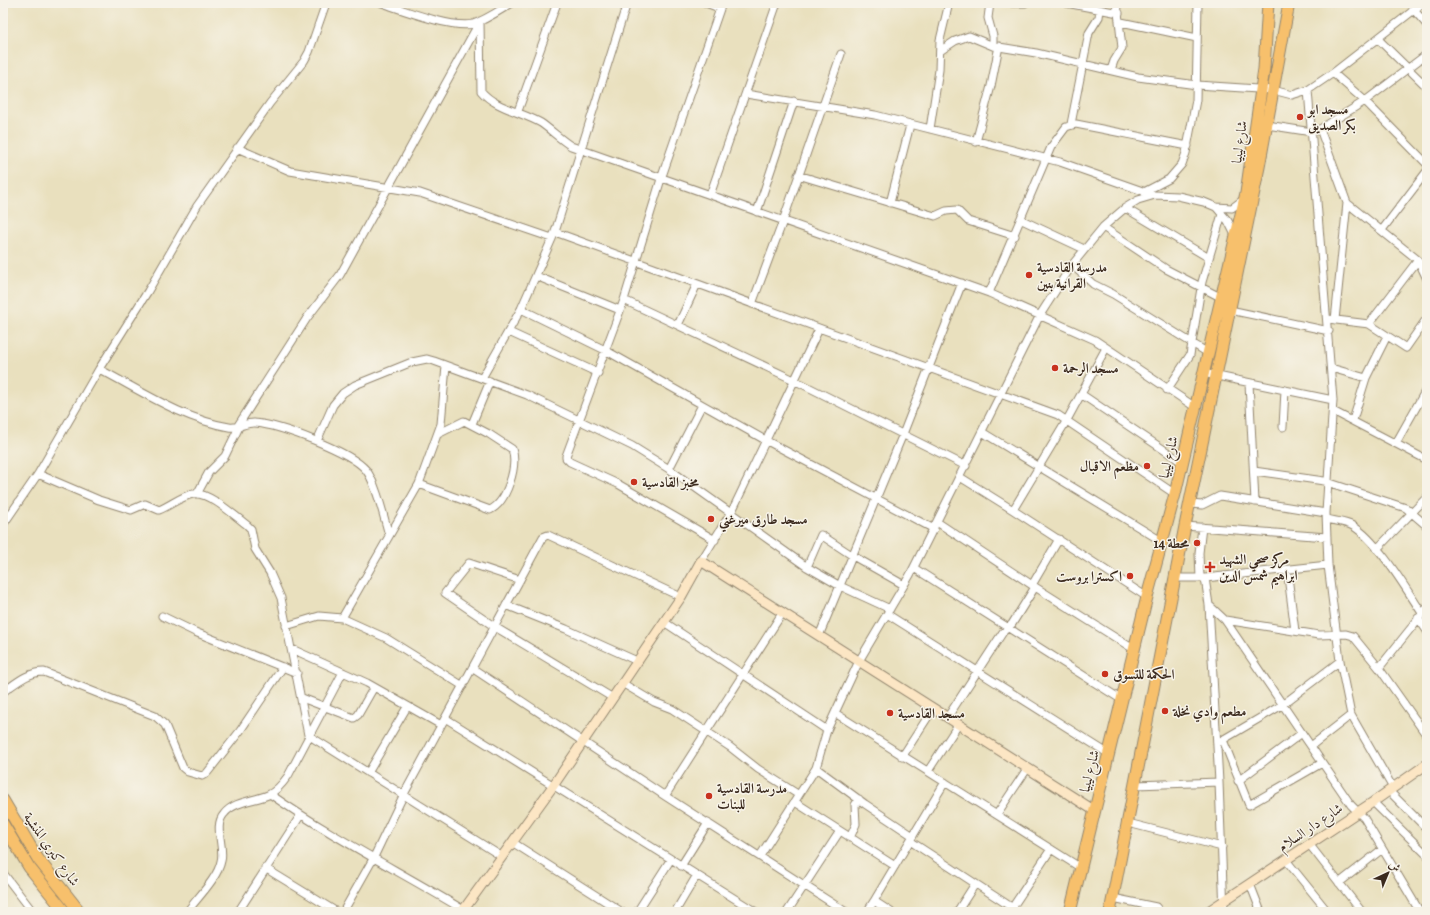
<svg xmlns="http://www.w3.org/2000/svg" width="1430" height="915" font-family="Alegreya,Amiri,serif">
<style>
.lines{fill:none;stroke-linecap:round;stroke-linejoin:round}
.street-casing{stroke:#92856e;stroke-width:9}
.secondary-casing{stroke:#92856e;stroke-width:11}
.primary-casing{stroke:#92856e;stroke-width:13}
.street{stroke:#fff;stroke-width:7}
.secondary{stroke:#fce6c4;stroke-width:9}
.primary{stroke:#f7c06c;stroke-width:11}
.poi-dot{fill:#c8321e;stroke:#f7f3e8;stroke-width:1.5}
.labels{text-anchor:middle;stroke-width:3;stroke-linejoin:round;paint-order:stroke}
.poi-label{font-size:14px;font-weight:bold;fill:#3b2a1e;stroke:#f7f3e8;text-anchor:start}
.street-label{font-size:14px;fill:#3b2a1e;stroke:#f7f3e8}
</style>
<rect width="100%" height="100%" fill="#f7f3e8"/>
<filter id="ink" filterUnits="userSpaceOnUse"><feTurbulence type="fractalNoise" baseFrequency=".025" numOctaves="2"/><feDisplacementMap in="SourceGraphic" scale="8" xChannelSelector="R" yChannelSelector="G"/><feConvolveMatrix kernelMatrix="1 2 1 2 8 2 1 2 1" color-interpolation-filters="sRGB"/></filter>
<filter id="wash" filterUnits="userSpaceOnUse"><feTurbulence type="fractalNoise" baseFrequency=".012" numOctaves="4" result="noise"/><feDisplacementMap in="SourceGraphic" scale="16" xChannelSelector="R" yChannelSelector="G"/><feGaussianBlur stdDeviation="0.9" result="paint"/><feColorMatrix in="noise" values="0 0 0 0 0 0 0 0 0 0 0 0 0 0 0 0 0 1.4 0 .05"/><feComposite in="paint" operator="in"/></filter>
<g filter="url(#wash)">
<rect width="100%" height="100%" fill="#e9e0be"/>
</g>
<g filter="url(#ink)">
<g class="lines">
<defs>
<path id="street" d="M382,3C403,10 453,29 473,24C486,20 500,10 512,3
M706,3L719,8
M990,3L988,18L993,36V46
M1012,3H1025
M1066,3L1119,13
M1413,9L1427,25
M480,21L481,91C495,108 522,112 541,123C551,130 560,139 571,146L989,293L1095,340L1195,407
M1121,22L1197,38
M1378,39L1427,87
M940,51L955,41L969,36L993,46L1036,53L1138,77L1197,85L1273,90L1292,95L1308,90L1333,73L1423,3
M1111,70L1114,61L1122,48L1117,3
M1333,73L1365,101L1427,164
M1308,90L1333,400L1326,513L1328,565L1340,661L1351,715L1393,788
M746,94L875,115L1060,162L1154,195
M518,111L557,3
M1071,124L1089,33L1099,17L1100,10
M1267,125L1312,132L1320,129L1365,101L1427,54
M930,129L939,70L940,40L949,3
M1320,129L1347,203L1418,260L1427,279
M976,142L991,86L999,46
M237,148L290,171L420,193L552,238
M798,175L935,216L946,211L957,210L968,221L1015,236
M1144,192L1169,179L1182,164L1186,153L1196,100L1198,3
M710,195L777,3
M890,203L910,125
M1125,208L1209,258
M757,212L794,101
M1022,220L1084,249
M1103,227L1166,269L1222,298
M1382,230L1427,171
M555,232L1058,415L1175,494
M1236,237L1228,221L1216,207L1232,208L1244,199
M1072,265L1093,284L1113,294L1208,353
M536,276L620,310
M989,293L1051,147L1066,127L1076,124L1188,146
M624,300L794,380L966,466
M752,304L783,221L841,54
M521,309L605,350L767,441L934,529
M1230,310L1329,331
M1328,319L1369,324L1406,348L1427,318
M1335,320L1347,203
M1369,324L1418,260
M678,325L697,284
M509,332L598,373
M1331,368L1366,378
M99,369C140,390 182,419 229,427C238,429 246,422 255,423C280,425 350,451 366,470C376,482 384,518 389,535
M1203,373L1333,400
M482,378L521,309L555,232L627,3
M1249,383L1255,502
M1167,390L1190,355L1202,282L1222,214
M1081,394L1182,462
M1333,411L1427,460
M1353,420L1366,378L1387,336
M472,424L490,381
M237,427L307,318L340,275L479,23
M1283,427L1285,390
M982,432L1163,542
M317,441L333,405L343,393L355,385L412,362L427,359L434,361L527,395L632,446L669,469L807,567L840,586L890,609
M1396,443L1427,388
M669,469L702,405
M1254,471L1324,481L1406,508L1427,526
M38,474L99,500L131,510L145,504L159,510C170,506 181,496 193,494C208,491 235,516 247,525L251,529L255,549L270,573L281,598L308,735L501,856
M960,477L1013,510L1147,597
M419,484L490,510C507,502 518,466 512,449L489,434L464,421L438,434
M197,494L209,472L225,456L240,425
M1190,504L1202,505L1220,496L1326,513
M1013,510L1067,420L1106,348
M1327,519C1335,521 1346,522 1353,526C1378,541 1406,589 1422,613
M937,522L1032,585L1135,650
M3,525L38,474L99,369L148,291L197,206L270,103L304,61L309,52L326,3
M1185,526L1327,537
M715,540L618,484L570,462L566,458V456L624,300L661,179L722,3
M1377,549L1427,497
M701,561L733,509L819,329
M807,567L821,535L853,556L904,585
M914,568L1122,700
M1287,569L1295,631
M1176,578H1205L1328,565
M1200,578L1199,553L1202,527
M1205,578L1209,605L1219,782L1224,912
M520,580L469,563L445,593L495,627L613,698
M1032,585L1059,539
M506,605L566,629L637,661
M1209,605L1225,620L1351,805L1364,818L1420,912
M887,614L1109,754
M162,616L195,632L297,673
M342,618L419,484L441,424L446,366
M1418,618L1427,631
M1225,620L1319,635L1346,634L1353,636L1379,668L1427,736
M664,622L827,730
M286,626L319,616L342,618L386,638L463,686
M819,636L903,434L962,283
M292,649L367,683L441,725
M472,668L665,796L846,912
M1379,668L1427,608
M622,683L654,702L672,709L730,747L758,769L799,795
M3,692C16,683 28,672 44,672L155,716L165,725L183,768L188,772L202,776L207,773L240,731L283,667
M302,698L354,718L358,715L374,687
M835,713L1081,868
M445,718L756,912
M947,718L1003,632L1012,624L1035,587
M1223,740L1249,805L1322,763
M1219,742L1282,705L1340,661
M1311,746L1351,715
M902,757L933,709
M816,768L865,804L913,836
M928,771L958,725
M368,773L407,707
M1238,781L1302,733
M1136,785L1219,782
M1389,791L1427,829
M270,794C333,838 401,872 467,912
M665,796L783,612
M795,802L895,866
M1373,802L1427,855
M997,814L1027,769
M1128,823L1222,847
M850,838L856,824L855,805L859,799
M910,841L1019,912
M512,842L622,912
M1309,844L1362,912
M760,856L816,768L827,730L859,661L910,575L1040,315L1072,265L1103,227L1125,208L1138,200L1155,195L1178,196L1204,202L1216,207
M1286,860L1328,912
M681,866L708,823
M265,868L337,912
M3,873L33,912
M1339,883L1381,850
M1250,884L1261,912
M1113,898L1156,907L1160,912
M874,901L945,782
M1012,908L1051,849
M187,912C197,898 218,878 221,861C225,847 213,826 224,814C234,801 254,801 268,795C277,791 283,783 288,776L343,672
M238,912L300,816
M343,912L373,859L404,794L543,537L548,535L681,597
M637,912L671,859
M675,912L697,875
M787,912L840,831
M867,912L874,901L891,912
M957,912L975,884"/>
<path id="secondary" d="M462,912L553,786L681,597L701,561L1095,811
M1207,912L1373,802L1427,764"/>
<path id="primary" d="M3,800L38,859L80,912
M3,824L29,867L65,912
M1070,912L1147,597L1175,494L1246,193L1264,69L1268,3
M1110,912L1185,526L1259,167L1289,3"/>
</defs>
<!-- street casing -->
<use href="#street" class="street-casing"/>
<!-- secondary casing -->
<use href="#secondary" class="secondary-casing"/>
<!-- primary casing -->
<use href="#primary" class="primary-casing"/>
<!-- street -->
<use href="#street" class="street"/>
<!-- secondary -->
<use href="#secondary" class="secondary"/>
<!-- primary -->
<use href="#primary" class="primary"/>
</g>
</g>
<!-- markers -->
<g class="poi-dot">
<circle cx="1300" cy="117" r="4"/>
<circle cx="1029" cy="275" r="4"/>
<circle cx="1055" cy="368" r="4"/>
<circle cx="1147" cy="466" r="4"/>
<circle cx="634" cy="482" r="4"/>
<circle cx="711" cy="519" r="4"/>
<circle cx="1197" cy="543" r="4"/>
<path d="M1208 561h4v4h4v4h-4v4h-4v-4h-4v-4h4z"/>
<circle cx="1130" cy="576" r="4"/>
<circle cx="1105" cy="674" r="4"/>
<circle cx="1165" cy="711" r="4"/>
<circle cx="890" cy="713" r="4"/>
<circle cx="709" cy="796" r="4"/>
</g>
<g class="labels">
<!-- poi labels -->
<g class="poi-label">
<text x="1308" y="114">مسجد ابو<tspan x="1308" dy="16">بكر الصديق</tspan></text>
<text x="1037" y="272">مدرسة القادسية<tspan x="1037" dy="16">القرانية بنين</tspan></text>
<text x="1063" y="373">مسجد الرحمة</text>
<text x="1139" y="471" text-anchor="end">مظعم الاقبال</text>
<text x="642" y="487">مخبز القادسية</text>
<text x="719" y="524">مسجد طارق ميرغني</text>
<text x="1189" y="548" text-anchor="end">محطة 14</text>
<text x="1219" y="564">مركز صحي الشهيد<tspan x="1219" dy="16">ابراهيم شمس الدين</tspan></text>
<text x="1122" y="581" text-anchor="end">اكسترا بروست</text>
<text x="1113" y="679">الحكمة للتسوق</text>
<text x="1173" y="716">مطعم وادي نخلة</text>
<text x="898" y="718">مسجد القادسية</text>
<text x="717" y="793">مدرسة القادسية<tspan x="717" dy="16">للبنات</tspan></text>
</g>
<!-- street labels -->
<g class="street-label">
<text transform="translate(1239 142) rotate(-82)" y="5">شارع ليبيا</text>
<text transform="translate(1168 457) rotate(-77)" y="5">شارع ليبيا</text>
<text transform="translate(1089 771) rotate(-76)" y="5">شارع ليبيا</text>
<text transform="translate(1310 827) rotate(-34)" y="5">شارع دار السلام</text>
<text transform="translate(52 849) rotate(55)" y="5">شارع كبري المنشية</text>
</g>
</g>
<!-- margin -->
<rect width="1430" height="915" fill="none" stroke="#f7f3e8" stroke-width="16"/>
<!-- north arrow -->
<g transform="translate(1388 873) rotate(44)" stroke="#f7f3e8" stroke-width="3" paint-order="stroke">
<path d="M0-3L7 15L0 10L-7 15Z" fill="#3b2a1e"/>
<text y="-6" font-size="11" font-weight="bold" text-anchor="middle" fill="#3b2a1e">ش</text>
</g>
</svg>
